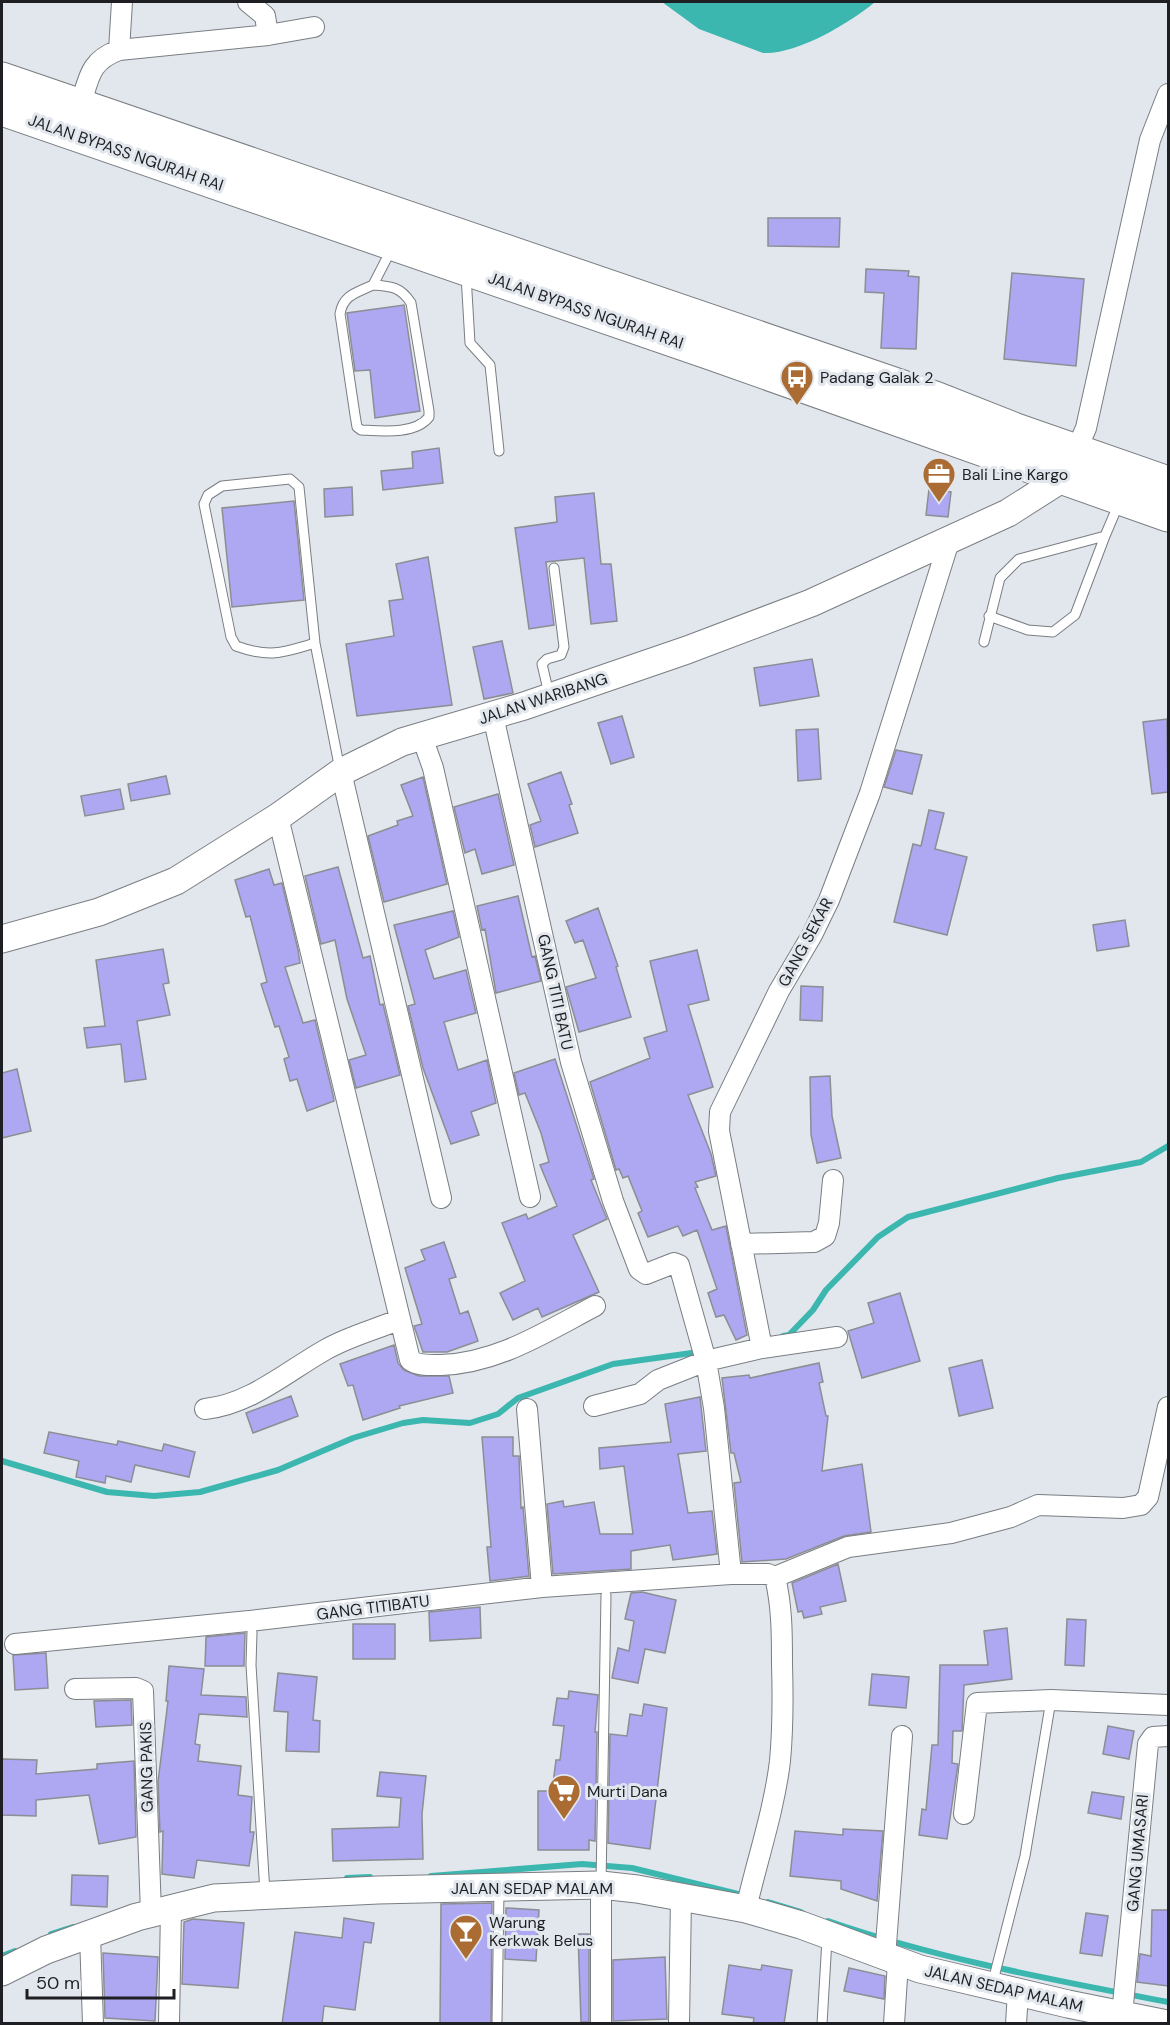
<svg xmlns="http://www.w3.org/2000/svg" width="1170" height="2025" font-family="'DM Sans',sans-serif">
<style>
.water{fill:#3cb7af}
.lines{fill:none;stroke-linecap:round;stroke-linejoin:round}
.stream{stroke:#3cb7af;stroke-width:6}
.building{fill:#aea7f2;stroke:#8d8d94;stroke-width:1.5}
.lane-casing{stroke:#797e83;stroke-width:11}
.street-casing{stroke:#797e83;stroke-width:22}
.secondary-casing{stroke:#797e83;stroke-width:29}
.highway-casing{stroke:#797e83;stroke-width:35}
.lane{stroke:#fff;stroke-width:9}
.street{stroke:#fff;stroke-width:20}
.secondary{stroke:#fff;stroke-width:27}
.highway{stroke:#fff;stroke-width:33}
.labels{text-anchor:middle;stroke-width:6;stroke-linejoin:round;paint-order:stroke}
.street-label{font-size:16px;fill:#1e1f22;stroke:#e2e7ed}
.poi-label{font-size:16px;fill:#1e1f22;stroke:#e2e7ed;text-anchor:start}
</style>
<rect width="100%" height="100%" fill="#e2e7ed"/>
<!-- water -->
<path class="water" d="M662,2H875C850,23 796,55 763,53L699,29Z"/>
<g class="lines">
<!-- stream -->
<path class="stream" d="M783,1336L789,1335L813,1310L826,1290L878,1237L908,1217L1058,1178L1141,1162L1168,1146
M2,1461L107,1492L154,1496L200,1492L278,1470L353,1438L403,1423L423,1420L470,1423L498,1414L518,1398L613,1364L699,1352
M431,1876L582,1864L632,1868L738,1894
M347,1878L370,1877
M768,1902L801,1912
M828,1921C938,1959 1054,1980 1168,2002
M51,1934L73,1927
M2,1956L15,1951"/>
</g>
<!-- building -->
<path class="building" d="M768,218H840L839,247L768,246Z
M866,269L909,271L908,276L919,277L916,349L881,348L884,293L865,292Z
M1012,273L1084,279L1076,366L1004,359Z
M404,305L420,411L375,418L370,370L355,371L347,313Z
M439,448L443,483L383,490L381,471L413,468L412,452Z
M352,487L353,515L325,517L324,489Z
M929,489L951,492L948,517L926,515Z
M594,493L601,564H611L617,621L591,624L584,558L546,562L554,625L529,629L515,528L557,522L555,497Z
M294,501L304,600L232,607L222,508Z
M428,557L452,705L357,716L346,644L394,636L389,601L403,599L396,564Z
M502,641L513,693L484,699L473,647Z
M812,659L819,696L760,706L754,668Z
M622,716L634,757L611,764L598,723Z
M1167,719L1168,792L1152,794L1143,722Z
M818,729L821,779L798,781L796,730Z
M896,750L922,755L912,794L884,787Z
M561,772L572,804L569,805L578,833L535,847L530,825L541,821L528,784Z
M166,776L170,794L131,801L128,784Z
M423,777L447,884L384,902L368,836L398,825L397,821L413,816L401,785Z
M120,789L124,809L85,816L81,796Z
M498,794L514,865L482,874L475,849L465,853L454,807Z
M929,810L944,813L935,849L967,857L947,935L894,922L913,844L921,846Z
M338,867L363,958L370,956L380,1005L383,1004L400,1075L356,1088L349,1060L366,1055L347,999L335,940L321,944L305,876Z
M269,869L274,885L282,883L298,950L300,963L285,967L303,1023L315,1020L333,1095L334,1101L307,1111L297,1079L290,1081L284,1059L289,1057L279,1026L275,1027L261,984L267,982L250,916L246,917L235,880Z
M518,896L532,957L535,956L541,981L496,993L485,929L482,930L477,906Z
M598,908L618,966L616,967L631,1017L579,1032L566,987L596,978L583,940L575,943L566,921Z
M453,911L459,937L425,950L434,979L466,970L476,1013L444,1022L458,1070L487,1060L496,1103L471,1112L479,1135L451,1144L423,1068L408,1006L415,1004L394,925Z
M1125,920L1129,946L1097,951L1093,925Z
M163,949L169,983L163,984L170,1015L137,1021L146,1079L125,1082L121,1044L87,1048L84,1028L105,1026L96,960Z
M697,950L709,1000L688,1005L713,1087L688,1095L711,1154L716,1176L695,1182L698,1187L695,1188L712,1230L726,1226L747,1335L736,1340L724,1315L716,1317L708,1293L717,1289L697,1230L683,1236L678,1226L648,1237L638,1213L642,1211L628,1176L623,1178L619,1169L616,1170L590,1082L650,1058L644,1038L667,1031L650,961Z
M801,986L823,987L822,1021L800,1020Z
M555,1059L594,1179L591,1180L607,1219L573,1235L599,1292L542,1317L538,1308L513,1320L500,1293L525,1281L502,1223L526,1214L528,1219L557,1206L540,1165L549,1162L541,1133L525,1093L519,1095L514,1073Z
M17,1069L31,1131L2,1138V1073Z
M830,1076L832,1116L841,1158L817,1163L811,1135L810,1077Z
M444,1242L456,1277L449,1279L460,1314L468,1311L478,1341L447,1352H423L414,1326L422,1324L405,1268L425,1260L421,1250Z
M900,1293L920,1361L862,1378L848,1331L874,1323L868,1303Z
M394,1345L398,1363L404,1370L419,1376H449L453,1393L399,1406L400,1408L363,1420L353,1385L348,1386L340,1364Z
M982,1360L993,1408L959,1416L949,1368Z
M819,1363L823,1382L819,1383L826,1416H828L822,1471L862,1464L871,1532L844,1536L786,1559L742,1562L734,1483L741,1482L734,1453H731L722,1378L749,1375L750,1378Z
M291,1396L298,1416L253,1433L246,1413Z
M700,1397L706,1451L678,1454L688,1513L712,1511L717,1554L673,1560L670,1545L631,1551V1569L553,1574L547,1504L563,1501L564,1507L594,1502L600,1534H633L624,1466L600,1469L599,1448L671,1442L665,1404Z
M49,1432L117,1445L118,1441L162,1451L164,1444L195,1452L189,1477L135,1465L131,1482L106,1476L105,1483L76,1477L79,1461L44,1453Z
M482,1437H513V1456H519L521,1508L523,1507L529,1576L490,1581L487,1547H491Z
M838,1564L846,1601L820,1607L822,1614L804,1618L802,1611L798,1612L792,1583Z
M642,1592L676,1600L665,1653L645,1649L638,1683L612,1678L618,1648L629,1651L634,1621L625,1619L631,1593Z
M480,1607L481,1638L430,1641L429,1612Z
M1067,1619L1086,1620L1084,1666L1065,1665Z
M353,1624H395V1659H353Z
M1007,1628L1012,1679L964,1685L962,1731H953L952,1763L958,1764L947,1839L919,1835L922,1809L926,1810L932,1745H938L940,1665H988L984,1631Z
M245,1633L244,1666H205L206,1637Z
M46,1653L48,1688L15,1690L13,1655Z
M169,1666L204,1669L201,1695L246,1697L247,1717L199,1714L195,1744L200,1745L198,1761L241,1766L238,1795L252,1797L250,1832H254L249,1866L197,1860L194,1878L162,1874L163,1831L160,1832L158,1782L168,1701H166Z
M278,1673L317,1677L313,1720L320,1721L319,1752L286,1751L288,1712L274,1711Z
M872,1674L909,1677L906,1708L869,1705Z
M569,1691L598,1695L595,1732H597L595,1841L589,1840V1850H538V1791H552L556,1760H560L564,1726L553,1725L557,1698L568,1699Z
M131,1700L132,1725L96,1727L94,1701Z
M644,1704L667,1708L650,1849L608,1843L610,1734L627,1736L630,1714L642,1716Z
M1108,1726L1134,1731L1129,1759L1103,1754Z
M2,1759L37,1760L36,1774L97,1769V1764L134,1761L136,1837L99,1844L89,1795L36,1800V1816L2,1815Z
M380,1772L426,1776L422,1814L423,1859L333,1861L332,1829L399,1827L401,1798L377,1796Z
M1092,1792L1124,1797L1121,1819L1088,1813Z
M843,1829L883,1831L877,1901L841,1889V1881L790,1876L795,1831L843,1835Z
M72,1875L108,1876L107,1907L71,1905Z
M492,1903L491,2024H440L441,1904Z
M506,1908L539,1910L536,1961L505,1959Z
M1152,1910H1168V1986L1137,1982L1140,1954L1151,1956Z
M1086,1913L1108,1916L1102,1956L1080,1953Z
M344,1918L374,1923L371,1943L364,1942L355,2010L324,2006L322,2024H282L295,1932L342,1938Z
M193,1919L244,1923L238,1988L182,1984L184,1922Z
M578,1934H589V2022H581Z
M103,1953L158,1957L155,2021L105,2018Z
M665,1957L667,2019L613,2021V1960Z
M729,1965L761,1970L762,1965L792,1970L784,2024H753L754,2018L722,2014Z
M849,1968L885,1976L884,1999L844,1991Z"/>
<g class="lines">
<defs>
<path id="lane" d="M466,275L470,343L490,365L499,451
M373,285C391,286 401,287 411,303L429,411V417C415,435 381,431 361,430L357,427L355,415L340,314C343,295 356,293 373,285L392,248
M989,616L1028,630L1053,632L1075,615L1105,536
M984,642L1000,578L1019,559L1105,536L1119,503
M315,643C283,653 269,658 236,646L231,637L204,504L208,495L222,486L290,479L299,487L315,643L340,770
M549,694L542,664L547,659L561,655L564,647L554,568
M252,1632L251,1665L265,1893
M601,1884L606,1595
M992,1985L1025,1856L1051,1700
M497,2021L499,1891
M822,2024L827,1939"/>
<path id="street" d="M248,2L265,16L268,35
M119,50L122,2
M80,107C89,78 89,61 119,50L268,35L314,27
M1076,451L1086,428L1150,140L1168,94
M493,716L571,1062L613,1201L639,1269L646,1274L674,1263L679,1265L706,1361L714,1408L731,1574
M422,737L433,768L530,1197
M341,772L441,1198
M278,817L410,1360C418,1366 430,1365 441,1365C498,1363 545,1332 595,1306
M741,1244L814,1242L825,1236L829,1223L833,1180
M762,1348L719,1131L720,1112L779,991L812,935L829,900L870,793L950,538
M594,1406L640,1394L658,1380L706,1361L762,1348L837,1337
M205,1409C251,1404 286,1372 325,1350C347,1337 374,1330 398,1320
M527,1409L542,1587
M775,1577L848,1547L951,1533L1011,1517L1038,1505L1123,1508L1141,1505L1148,1497L1168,1407
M15,1644L258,1620L542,1587L731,1574H768L775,1577
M75,1689L136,1688L143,1691L151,1913
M964,1814L977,1703L1051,1700L1168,1705
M601,1885V2024
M746,1909C757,1860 774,1811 780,1761C783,1728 783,1696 782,1664C782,1634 782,1606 775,1577
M90,1935L93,2024
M885,1957L902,1736
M1122,2015L1148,1744L1153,1737L1168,1736
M169,2024L171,1907
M679,2024L681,1897
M894,2024L898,1962
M1016,2024L1018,1992"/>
<path id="secondary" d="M2,939L99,912L176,881L278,817L341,772L402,742L524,706L687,650L811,603L1008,513L1066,476L1071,464
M2,1972L46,1950L137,1917L214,1898L378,1890L601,1885L637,1889L746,1909L801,1925L920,1969L1068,2004L1167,2024"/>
<path id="highway" d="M2,79L935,398L1016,430L1168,483
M2,109L713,354L1168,515"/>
</defs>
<!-- lane casing -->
<use href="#lane" class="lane-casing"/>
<!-- street casing -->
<use href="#street" class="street-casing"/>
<!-- secondary casing -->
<use href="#secondary" class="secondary-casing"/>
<!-- highway casing -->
<use href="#highway" class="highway-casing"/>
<!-- lane -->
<use href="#lane" class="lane"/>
<!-- street -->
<use href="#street" class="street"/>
<!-- secondary -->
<use href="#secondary" class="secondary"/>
<!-- highway -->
<use href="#highway" class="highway"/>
</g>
<!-- icons -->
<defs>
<symbol id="bus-pin" viewBox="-11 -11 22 30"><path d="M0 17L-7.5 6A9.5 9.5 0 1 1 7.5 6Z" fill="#aa6c32" stroke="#e2e7ed"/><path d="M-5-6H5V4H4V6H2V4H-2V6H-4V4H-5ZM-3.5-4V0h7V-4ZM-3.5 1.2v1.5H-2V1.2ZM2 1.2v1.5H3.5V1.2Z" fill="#fff"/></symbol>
<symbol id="office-pin" viewBox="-11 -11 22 30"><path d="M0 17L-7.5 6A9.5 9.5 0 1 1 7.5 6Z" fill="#aa6c32" stroke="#e2e7ed"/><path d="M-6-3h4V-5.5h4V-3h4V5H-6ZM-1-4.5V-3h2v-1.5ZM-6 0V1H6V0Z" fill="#fff"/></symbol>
<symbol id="supermarket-pin" viewBox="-11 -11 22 30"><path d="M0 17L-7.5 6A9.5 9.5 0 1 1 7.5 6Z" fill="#aa6c32" stroke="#e2e7ed"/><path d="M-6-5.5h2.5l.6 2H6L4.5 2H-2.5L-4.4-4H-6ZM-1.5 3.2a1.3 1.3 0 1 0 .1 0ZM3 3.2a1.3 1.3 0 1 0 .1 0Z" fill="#fff"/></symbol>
<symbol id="bar-pin" viewBox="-11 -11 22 30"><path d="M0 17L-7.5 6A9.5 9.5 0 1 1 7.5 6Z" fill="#aa6c32" stroke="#e2e7ed"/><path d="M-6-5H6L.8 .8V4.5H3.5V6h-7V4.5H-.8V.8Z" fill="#fff"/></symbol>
</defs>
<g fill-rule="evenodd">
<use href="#bus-pin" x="778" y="358" width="38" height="52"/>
<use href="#office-pin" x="920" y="455" width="38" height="52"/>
<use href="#supermarket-pin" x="545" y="1772" width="38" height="52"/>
<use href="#bar-pin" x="447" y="1912" width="38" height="52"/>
</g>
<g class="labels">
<!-- street labels -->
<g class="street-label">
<text transform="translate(126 152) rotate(19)" y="6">JALAN BYPASS NGURAH RAI</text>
<text transform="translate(586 310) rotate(19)" y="6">JALAN BYPASS NGURAH RAI</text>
<text transform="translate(543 698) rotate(-18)" y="6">JALAN WARIBANG</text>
<text transform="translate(805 942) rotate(-62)" y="6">GANG SEKAR</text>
<text transform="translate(556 992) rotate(78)" y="6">GANG TITI BATU</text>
<text transform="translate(373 1607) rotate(-7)" y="6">GANG TITIBATU</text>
<text transform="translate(146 1767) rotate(-91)" y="6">GANG PAKIS</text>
<text transform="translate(1137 1853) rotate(-85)" y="6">GANG UMASARI</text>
<text x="532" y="1894">JALAN SEDAP MALAM</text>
<text transform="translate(1004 1988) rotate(13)" y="6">JALAN SEDAP MALAM</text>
</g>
<!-- poi labels -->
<g class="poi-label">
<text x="820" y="383">Padang Galak 2</text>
<text x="962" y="480">Bali Line Kargo</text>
<text x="587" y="1797">Murti Dana</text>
<text x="489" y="1928">Warung<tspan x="489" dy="18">Kerkwak Belus</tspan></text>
</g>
</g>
<!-- border -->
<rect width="1170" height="2025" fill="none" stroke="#1e1f22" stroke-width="6"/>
<!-- scale -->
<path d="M27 1989v9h147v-9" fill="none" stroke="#1e1f22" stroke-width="3"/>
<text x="36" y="1989" font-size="18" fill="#1e1f22" stroke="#e2e7ed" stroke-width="4.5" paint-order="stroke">50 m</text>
</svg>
